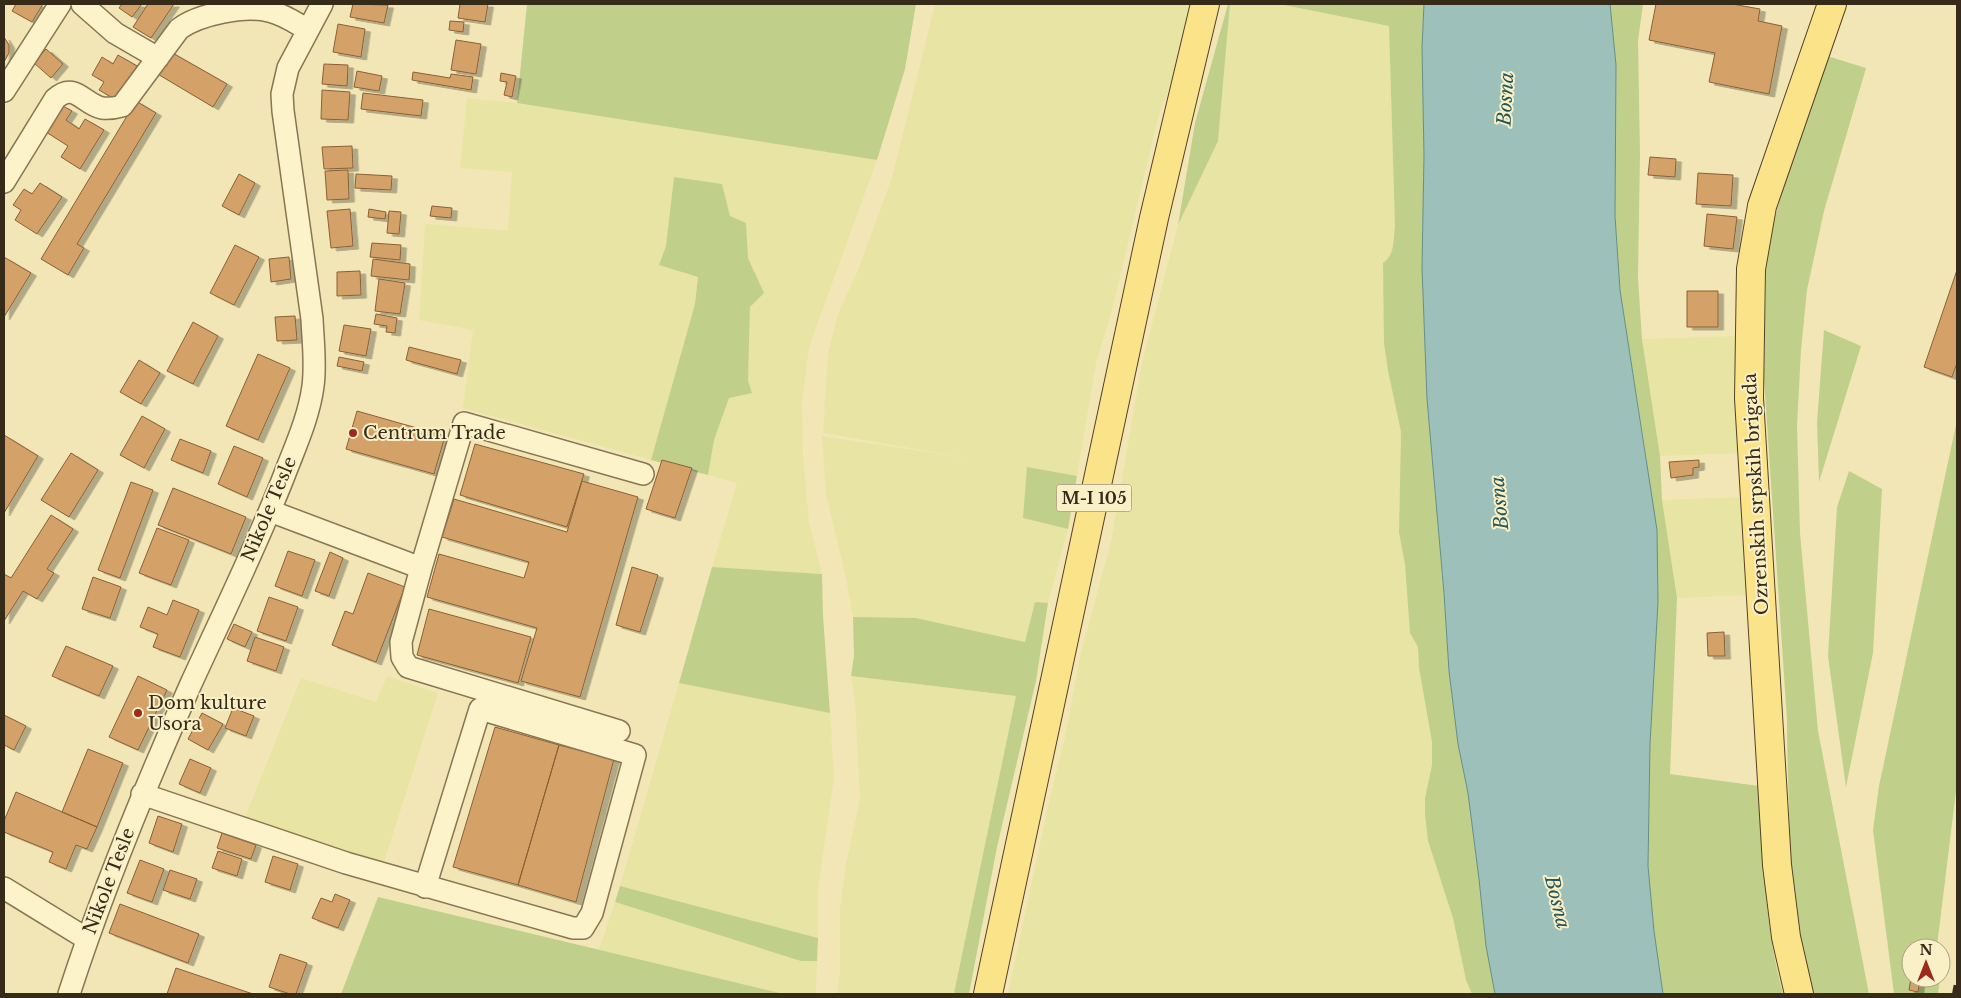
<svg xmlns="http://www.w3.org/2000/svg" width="1961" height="998" font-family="'Libre Baskerville',serif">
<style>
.farmland{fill:#e8e4a4}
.green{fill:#c0d08b}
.water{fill:#9dc1ba;stroke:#658e88}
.building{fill:#d4a169;stroke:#8a6035;filter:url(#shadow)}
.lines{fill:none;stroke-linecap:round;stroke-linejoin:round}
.minor-casing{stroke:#897552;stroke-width:24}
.major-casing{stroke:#554127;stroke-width:30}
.minor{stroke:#fcf3cb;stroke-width:21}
.major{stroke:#fbe389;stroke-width:28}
.rail{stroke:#362a18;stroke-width:4;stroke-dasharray:9 9;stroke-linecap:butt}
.poi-dot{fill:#9d291c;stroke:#f9f0c7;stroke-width:2}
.labels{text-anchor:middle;stroke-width:4;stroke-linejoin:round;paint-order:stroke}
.shield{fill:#f9f0c7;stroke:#70654c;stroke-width:1}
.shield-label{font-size:16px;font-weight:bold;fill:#362a18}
.poi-label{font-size:18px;fill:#362a18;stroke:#f9f0c7;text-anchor:start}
.street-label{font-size:18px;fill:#362a18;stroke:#f9f0c7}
.water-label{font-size:19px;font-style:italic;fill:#265557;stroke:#f9f0c7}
</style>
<defs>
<filter id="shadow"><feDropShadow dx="5.5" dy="3" stdDeviation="0" flood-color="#0004"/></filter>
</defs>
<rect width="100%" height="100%" fill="#f2e6b7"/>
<!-- farmland -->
<path class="farmland" d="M935,4H1190L1174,74L1158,118L1112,310L1096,363L1077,476L1028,468L1023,518L1068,529L1048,603L1035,602L1025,642L916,618L853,617L845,573L826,495L822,436L974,459L823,433L828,354L838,314L858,270L892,178Z
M1230,4H1279L1389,26L1395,227L1392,249L1389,259L1383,263L1388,371L1401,432L1399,532L1405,565L1410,633L1418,647L1419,668L1432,742V765L1425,798L1428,841L1453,918L1466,980L1472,994H1008L1049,802L1065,737L1081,652L1111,542L1142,363L1178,225L1218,141Z
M467,98L517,103L877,160L809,347L802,402L803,455L809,522L822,574L712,567L737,483L708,475L714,440L729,398L748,381L750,306L754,271L730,216L674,178L666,247L660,264L698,277L695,304L651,460L463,408L473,330L419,320L425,224L513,231L508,230L512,172L460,168Z
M1741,336L1745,453L1660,456L1642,339Z
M1747,497L1749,595L1677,598L1662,500Z
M387,676L438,693L383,865L244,820L301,678L376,702Z
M851,676L1016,696L954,993L837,994L840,973V907L846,865L860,799L855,701Z
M679,683L830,713L834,778L818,889V938L620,886Z
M615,902L801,961H817L816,994H784L599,950Z"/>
<!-- green -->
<path class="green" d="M527,4H916L905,69L877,160L517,103Z
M1228,4H1230L1218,141L1178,225L1195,123Z
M1279,4H1424L1422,48L1424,155L1422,268L1427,399L1444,593L1449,671L1458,744L1468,793L1479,879L1486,946L1495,994H1472L1466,980L1453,918L1428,841L1425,814V798L1432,765V742L1419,668L1418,647L1410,633L1405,565L1399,532L1401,432L1388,371L1384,343L1383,263C1395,255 1393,240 1395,227L1389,26Z
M1610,4H1643L1638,41L1640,154L1638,278L1642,339L1660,456L1662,500L1677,598L1670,774L1759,786C1763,856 1765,926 1783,994H1663L1654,931L1648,866L1650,744L1658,602L1646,456L1620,290L1615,216L1616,65Z
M1824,55L1866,68L1824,211L1807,290L1801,350L1797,426L1800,533L1818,731L1869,994H1812C1795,945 1793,894 1790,843C1789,802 1787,761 1787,720L1764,379L1766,268L1773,223Z
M674,177L722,184L730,216L746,223L748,258L764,293L750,307L748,381L752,393L729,398L714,440L708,475L651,460L695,304L698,277L659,265L666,246Z
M1824,330L1861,346L1819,482L1817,422Z
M1957,420V783L1937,946L1945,949L1941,974V948H1911V978H1940L1938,994H1894L1873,830L1879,786Z
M1027,467L1077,476L1068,529L1023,518Z
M1849,471L1882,489L1873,653L1846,787L1828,656L1837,507Z
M712,567L822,574L823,615L830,713L679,683Z
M1035,602L1048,603L1036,681L997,847L969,994H935V993H954L1016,696L851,676L854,656L853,617L916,618L1025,642Z
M620,886L818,938L817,961H801L615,902Z
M378,897L784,994H341Z"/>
<!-- water -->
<path class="water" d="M1424,4H1610L1616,65L1615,216L1620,290L1657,530L1658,602L1650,744L1648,866L1654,931L1663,994H1495L1486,946L1479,879L1468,793L1458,744L1449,671L1444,593L1427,399L1422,268L1424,155L1422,48Z"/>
<!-- building -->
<path class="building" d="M16,4H43L32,22L12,11Z
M122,4H142L132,17L119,8Z
M148,4H174L151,38L133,27Z
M353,4L388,5L384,23L350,17Z
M460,4H488L485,22L458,18Z
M1656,4H1732L1760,9L1758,21L1782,26L1769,94L1709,82L1715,53L1649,40Z
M450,21L464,22L463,32L449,30Z
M338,24L365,29L361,57L333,52Z
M4,37L9,45V53L4,62Z
M456,40L481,44L476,74L451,70Z
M46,49L63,64L51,78L34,63Z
M169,51L227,84L213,107L156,73Z
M118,55L137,66L116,100L99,90L104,82L92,75L102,57L113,64Z
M324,64L348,65L347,86L322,84Z
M357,71L382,76L379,91L354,87Z
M413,72L450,78L451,74L473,77L471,90L412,80Z
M501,73L516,76L512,97L504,95L507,82L500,81Z
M322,90L350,92L348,120L321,119Z
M363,93L423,100L421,116L361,109Z
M136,101L156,113L77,244L84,248L68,275L41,259Z
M63,106L72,111L66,120L79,129L85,119L104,130L80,169L61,157L68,146L46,132Z
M352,146L353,168L324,169L322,147Z
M1650,157L1676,159L1675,177L1648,175Z
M348,170L349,199L327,200L325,171Z
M1698,173L1733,175L1731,206L1696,204Z
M239,174L255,183L239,215L222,206Z
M356,174L392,176L391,190L355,188Z
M40,183L62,197L37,234L15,220L21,210L13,205L24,189L32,194Z
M432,206L452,208L451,218L430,216Z
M350,209L353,246L331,248L327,211Z
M369,209L386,212L385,219L368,217Z
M389,211L401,212L399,234L387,233Z
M1707,214L1737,217L1733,249L1704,246Z
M372,243L401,245L400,260L370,257Z
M235,245L259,257L234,305L210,293Z
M4,257L31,273L4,317Z
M289,257L291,279L271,282L269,259Z
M373,259L410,264L409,280L371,276Z
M1957,270V363L1952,377L1924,367Z
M360,271L361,295L337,296V272Z
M379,279L405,283L400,314L375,311Z
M1687,291H1718V327H1687Z
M376,314L397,318L395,333L386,332L387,326L374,324Z
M295,316L297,340L277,341L275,317Z
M193,322L218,336L193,384L167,371Z
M344,325L371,329L366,356L339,351Z
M409,347L461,360L457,374L406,360Z
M258,354L290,368L258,440L226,426Z
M339,357L364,362L362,371L337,366Z
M139,360L160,373L141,404L120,392Z
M357,411L445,436L434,474L346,449Z
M142,416L165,429L144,468L120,455Z
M4,435L38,456L4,513Z
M180,439L211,451L203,473L171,460Z
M475,444L584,474L567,527L460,495Z
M234,446L263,458L247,497L218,484Z
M71,453L98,470L69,517L41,500Z
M662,460L692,468L675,518L646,509Z
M1699,460V467L1693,468V475L1671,478L1669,462Z
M582,481L638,497L580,697L521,681L537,628L427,597L439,554L524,578L529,562L442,537L454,499L567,532Z
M131,482L153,490L120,578L98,570Z
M173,488L246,517L231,554L158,525Z
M51,515L73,529L47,569L54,573L37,599L23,591L4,621V574L11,578Z
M157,528L189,540L171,585L139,573Z
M288,551L315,560L302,596L275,586Z
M330,552L343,558L329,596L315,591Z
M632,567L658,575L640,632L616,625Z
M368,573L405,587L376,662L332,645L345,611L353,614Z
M93,577L121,587L110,618L82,609Z
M269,597L298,607L286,641L257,631Z
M173,600L199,610L180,657L153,647L158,634L140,627L148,607L167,615Z
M429,609L531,637L518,683L417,655Z
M234,624L252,632L245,647L227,639Z
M1724,632L1725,656H1708L1707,633Z
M255,637L284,647L276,671L247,661Z
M66,646L113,666L99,696L52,676Z
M138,676L167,690L138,750L109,737Z
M233,708L254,716L246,736L225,728Z
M202,713L223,724L208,750L188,739Z
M4,715L26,726L14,750L4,745Z
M495,727L559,745L518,885L453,867Z
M559,745L614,759L576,902L518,885Z
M88,749L123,763L97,827L62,812Z
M190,759L211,768L200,793L179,784Z
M16,792L97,827L87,849L76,845L66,869L49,862L53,852L4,832V821Z
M158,816L182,824L173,852L149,843Z
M222,833L256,845L251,859L217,848Z
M218,851L242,859L237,876L212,868Z
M273,856L298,864L290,890L265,882Z
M140,860L164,869L152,902L127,893Z
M170,870L197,879L190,899L163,890Z
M335,894L350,900L338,928L312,918L321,898L332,902Z
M120,904L199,934L188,963L109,933Z
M280,954L307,963L296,994H290L269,987Z
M176,968L253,994H167Z
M1911,978H1920L1918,992L1909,990Z"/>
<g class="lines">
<defs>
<path id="minor" d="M82,4L115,33L158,58
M4,91L60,4
M4,182L55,99C75,81 83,104 102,108C109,109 115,108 122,106L179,29C199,14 245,5 269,11C283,14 296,23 308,30
M270,511L421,568L401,642L402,657L408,667L619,731
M421,568L464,423L643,474
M142,794L346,863L573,928H583L592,913L635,755L480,709L425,887
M4,888L87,939
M69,994C103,889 145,787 190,686C222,616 256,547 284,476C295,447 309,417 313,386C316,364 313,341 312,319L283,111L282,94L288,68L322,4"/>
<path id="major" d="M988,994L1154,218L1205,4
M1799,994L1786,937L1777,865L1749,398L1751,269L1762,206L1832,4"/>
</defs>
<!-- minor casing -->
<use href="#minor" class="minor-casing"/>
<!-- major casing -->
<use href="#major" class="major-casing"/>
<!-- minor -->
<use href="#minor" class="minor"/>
<!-- major -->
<use href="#major" class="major"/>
<!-- rail -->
<path class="rail" d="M1954,994L1957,978"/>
</g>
<!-- markers -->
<g class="poi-dot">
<circle cx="353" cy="433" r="5"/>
<circle cx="138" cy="713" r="5"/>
</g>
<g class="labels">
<!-- shield labels -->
<rect class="shield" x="1056.5" y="484.5" width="75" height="27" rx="4"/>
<g class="shield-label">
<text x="1094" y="504">M-I 105</text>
</g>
<!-- poi labels -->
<g class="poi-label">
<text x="363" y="439">Centrum Trade</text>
<text x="148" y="709">Dom kulture<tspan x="148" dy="21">Usora</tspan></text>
</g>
<!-- street labels -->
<g class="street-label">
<text transform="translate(1756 494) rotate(-93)" y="6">Ozrenskih srpskih brigada</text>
<text transform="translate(269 509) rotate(-67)" y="6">Nikole Tesle</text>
<text transform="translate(109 881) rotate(-69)" y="6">Nikole Tesle</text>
</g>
<!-- water labels -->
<g class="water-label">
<text transform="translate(1505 99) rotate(-87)" y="7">Bosna</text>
<text transform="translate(1499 503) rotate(-95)" y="7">Bosna</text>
<text transform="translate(1558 902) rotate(76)" y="7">Bosna</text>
</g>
</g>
<!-- border -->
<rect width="1961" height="998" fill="none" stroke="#362a18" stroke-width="10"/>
<!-- north arrow -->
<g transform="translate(1926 963)"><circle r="24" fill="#f9f0c7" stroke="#aba181"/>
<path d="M0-4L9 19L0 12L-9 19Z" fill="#9d291c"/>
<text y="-8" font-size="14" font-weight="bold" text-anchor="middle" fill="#362a18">N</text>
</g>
</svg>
